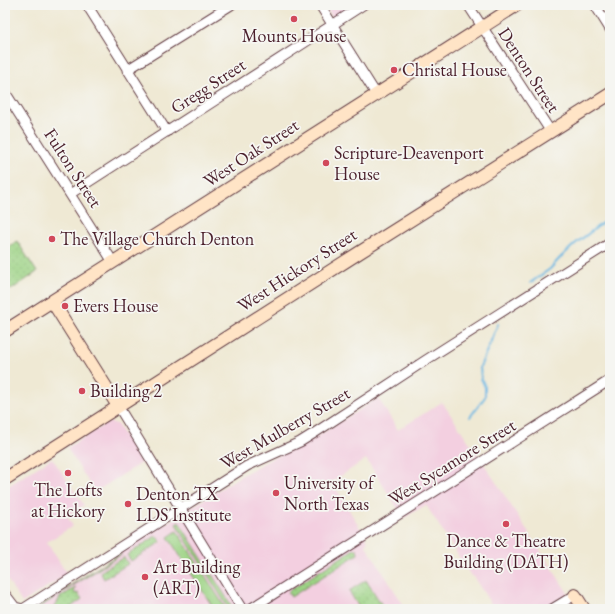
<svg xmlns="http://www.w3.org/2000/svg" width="615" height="614" font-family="'EB Garamond',serif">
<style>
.built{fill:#f3cfe0}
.grass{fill:url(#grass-dots);stroke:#747958}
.green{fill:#9dd385;stroke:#747958}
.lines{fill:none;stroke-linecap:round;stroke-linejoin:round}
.stream{stroke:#6ab7e3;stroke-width:2}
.street-casing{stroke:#633d44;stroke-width:11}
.secondary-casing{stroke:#633d44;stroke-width:14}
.street{stroke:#fff;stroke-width:9}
.secondary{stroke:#ffe4c6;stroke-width:12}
.poi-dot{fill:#d1495b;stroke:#f6f6f2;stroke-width:1.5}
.labels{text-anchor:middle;stroke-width:3.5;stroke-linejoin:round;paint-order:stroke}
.poi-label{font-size:18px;fill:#4a1f2b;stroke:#f6f6f2;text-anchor:start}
.street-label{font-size:18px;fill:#4a1f2b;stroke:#f6f6f2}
</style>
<defs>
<pattern id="grass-dots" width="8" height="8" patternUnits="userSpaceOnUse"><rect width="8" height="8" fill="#9dd385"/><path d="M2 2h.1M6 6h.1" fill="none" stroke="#89b573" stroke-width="1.8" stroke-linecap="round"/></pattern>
</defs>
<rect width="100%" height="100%" fill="#f6f6f2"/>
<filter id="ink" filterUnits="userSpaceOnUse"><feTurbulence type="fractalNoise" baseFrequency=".025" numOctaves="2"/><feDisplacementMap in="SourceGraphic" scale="8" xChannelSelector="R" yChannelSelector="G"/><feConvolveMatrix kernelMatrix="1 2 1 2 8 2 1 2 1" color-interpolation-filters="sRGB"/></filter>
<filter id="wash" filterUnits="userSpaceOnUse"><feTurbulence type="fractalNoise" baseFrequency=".012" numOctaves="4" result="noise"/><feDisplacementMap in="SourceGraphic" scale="16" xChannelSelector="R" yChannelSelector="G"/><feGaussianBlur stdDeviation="0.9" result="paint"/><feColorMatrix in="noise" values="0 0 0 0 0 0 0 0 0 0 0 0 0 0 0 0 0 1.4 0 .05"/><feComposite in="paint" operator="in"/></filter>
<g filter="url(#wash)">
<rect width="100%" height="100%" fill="#efe9d4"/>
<!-- built -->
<path class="built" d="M324,5H353L333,18Z
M378,398L398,430L442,402L486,467L568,593L544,609H494L473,576H471L426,505L404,518L366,459L332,482L368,541L365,544L406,609H31L239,477L271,459L313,439Z
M109,422L117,424L141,463L95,492L67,448Z
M52,458L84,505L67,516L73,526L47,542L67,574L22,603L5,576V488Z"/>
<!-- grass -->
<path class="grass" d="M17,241L37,272L11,290L5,281V249Z
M354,549H357L358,554L291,597L288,593L290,590Z
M119,554H122L37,609H34Z
M124,557L128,564L104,579L100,572Z
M366,580L382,605L375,609H360L349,591Z
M75,588L76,589L74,591L76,594L78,593L82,599L71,607L72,609H54L60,597Z"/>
<!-- green -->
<path class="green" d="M179,522L233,608L229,609L176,524Z
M177,531L226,609H214L168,537Z
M156,536L161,542L131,561L127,555Z"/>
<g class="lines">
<!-- stream -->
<path class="stream" d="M530,283L550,269L560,258L575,244L610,217
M470,417L485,397V387L481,378L480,367L498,324"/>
</g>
</g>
<g filter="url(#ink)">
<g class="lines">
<defs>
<path id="street" d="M87,5L167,132
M320,5L376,94
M468,5L551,132
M595,5L610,29
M127,70L231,5
M5,92L113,262
M70,194L363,5
M118,406L242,609
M5,594L15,607L23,609L26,607L247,466L300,442L316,432L426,360L610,243
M250,609L610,380
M552,609L575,595"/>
<path id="secondary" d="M52,301L118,406
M5,331L517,5
M5,479L357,254L610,94
M575,595L584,609"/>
</defs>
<!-- street casing -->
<use href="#street" class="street-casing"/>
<!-- secondary casing -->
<use href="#secondary" class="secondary-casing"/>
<!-- street -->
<use href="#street" class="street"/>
<!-- secondary -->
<use href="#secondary" class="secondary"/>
</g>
</g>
<!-- markers -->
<g class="poi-dot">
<circle cx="294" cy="19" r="4"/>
<circle cx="394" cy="70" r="4"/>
<circle cx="326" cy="163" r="4"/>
<circle cx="52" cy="239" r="4"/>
<circle cx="65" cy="306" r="4"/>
<circle cx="82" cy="391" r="4"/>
<circle cx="68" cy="473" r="4"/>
<circle cx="276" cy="493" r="4"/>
<circle cx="128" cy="504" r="4"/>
<circle cx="506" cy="524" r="4"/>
<circle cx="145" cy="577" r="4"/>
</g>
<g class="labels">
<!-- poi labels -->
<g class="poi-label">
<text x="294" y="42" text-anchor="middle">Mounts House</text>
<text x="402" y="76">Christal House</text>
<text x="334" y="159">Scripture-Deavenport<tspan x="334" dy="21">House</tspan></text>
<text x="60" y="245">The Village Church Denton</text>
<text x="73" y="312">Evers House</text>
<text x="90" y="397">Building 2</text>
<text x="284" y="489">University of<tspan x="284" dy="21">North Texas</tspan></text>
<text x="68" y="496" text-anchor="middle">The Lofts<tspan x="68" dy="21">at Hickory</tspan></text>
<text x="136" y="500">Denton TX<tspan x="136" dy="21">LDS Institute</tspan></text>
<text x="506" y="547" text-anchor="middle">Dance &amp; Theatre<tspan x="506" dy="21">Building (DATH)</tspan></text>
<text x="153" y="573">Art Building<tspan x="153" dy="21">(ART)</tspan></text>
</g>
<!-- street labels -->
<g class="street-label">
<text transform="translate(529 70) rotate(57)" y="6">Denton Street</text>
<text transform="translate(208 86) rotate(-33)" y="6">Gregg Street</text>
<text transform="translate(251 153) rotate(-33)" y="6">West Oak Street</text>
<text transform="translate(73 168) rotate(57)" y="6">Fulton Street</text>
<text transform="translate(297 270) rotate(-33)" y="6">West Hickory Street</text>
<text transform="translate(285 428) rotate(-30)" y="6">West Mulberry Street</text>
<text transform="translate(452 462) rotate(-32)" y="6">West Sycamore Street</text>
</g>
</g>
<!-- margin -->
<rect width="615" height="614" fill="none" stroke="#f6f6f2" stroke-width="20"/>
</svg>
